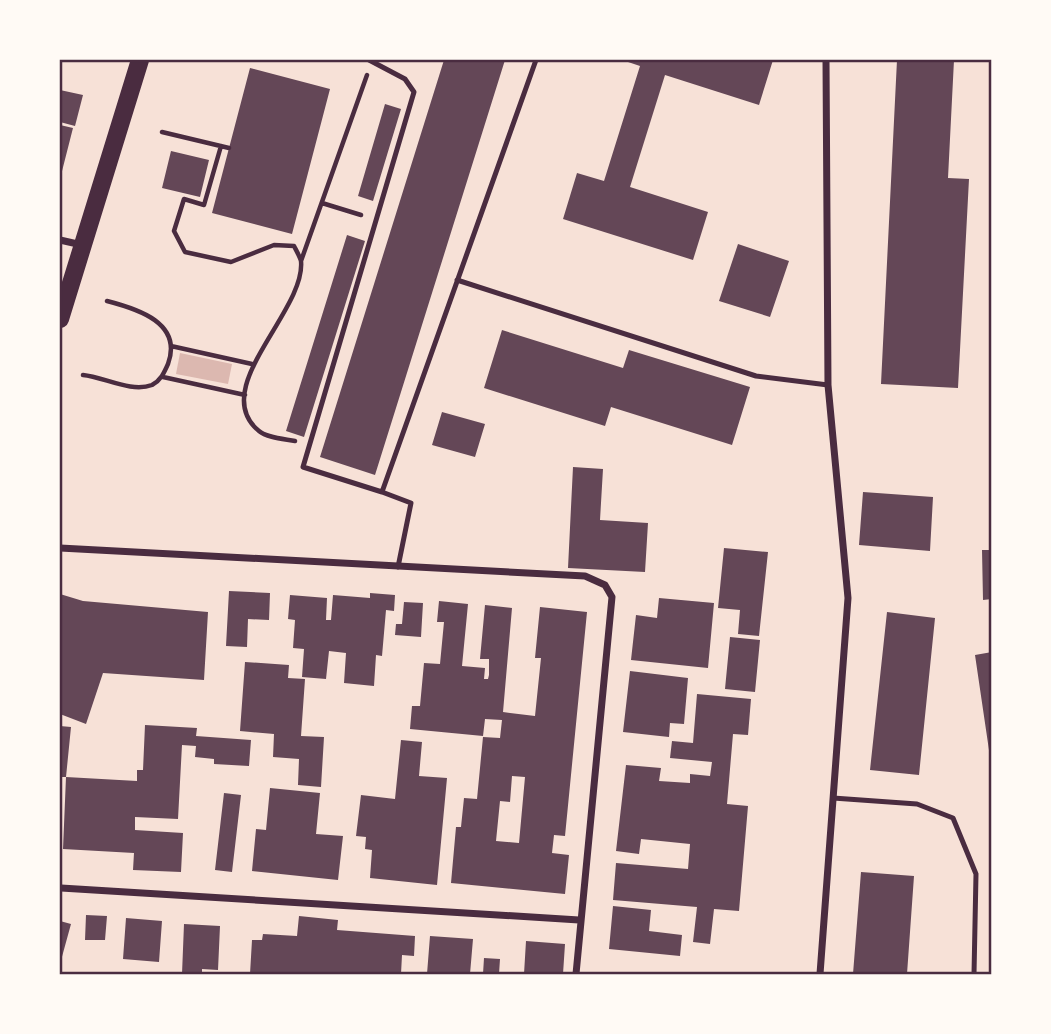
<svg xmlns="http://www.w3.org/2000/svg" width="1051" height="1034" font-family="'DM Sans',sans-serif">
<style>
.water{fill:#dcb8b0}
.building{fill:#644757;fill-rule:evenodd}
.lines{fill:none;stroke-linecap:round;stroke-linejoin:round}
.path{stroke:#4a2c40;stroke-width:4.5}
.service{stroke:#4a2c40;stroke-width:5}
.minor{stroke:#4a2c40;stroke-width:7}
.primary{stroke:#4a2c40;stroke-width:18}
.neatline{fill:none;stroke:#4a2c40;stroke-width:2.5}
</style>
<rect width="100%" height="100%" fill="#f7e1d7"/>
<!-- water -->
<path class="water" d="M180,353L232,364L228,384L176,374Z"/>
<!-- building -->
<path class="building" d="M444,60H505L375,475L320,457Z
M622,60H773L759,105L665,75L630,187L708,212L693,260L563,219L577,173L604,181L640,66Z
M897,60H954L948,178L969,179L958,388L881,384Z
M250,68L330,89L292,234L212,213Z
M60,90L83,95L75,126L60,122Z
M385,104L401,109L373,201L358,196Z
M60,125L73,128L60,179Z
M171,151L209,160L200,197L162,188Z
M347,235L365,241L304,437L286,431Z
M738,244L789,261L770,317L719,301Z
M502,330L623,368L629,350L750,387L732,445L611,407L605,426L484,388Z
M442,412L485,424L475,457L432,445Z
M573,467L603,469L600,520L648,523L645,572L568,568Z
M863,492L933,497L930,551L859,545Z
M724,548L768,552L759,636L738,634L740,610L718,608Z
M982,550H992V599L983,600Z
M229,591L270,593L269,620L248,619L247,647L226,646Z
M370,593L395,595L394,611L386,610L382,656L376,655L374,686L344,683L346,653L329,651L326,679L302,677L304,649L293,648L295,620L288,619L290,595L327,598L326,620H331L333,595L370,598Z
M60,594L83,601L208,612L204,680L103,673L86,724L60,714Z
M659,598L714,603L708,668L631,660L636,615L657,618Z
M439,601L468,604L462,666L485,668L484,679H488L489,675V659H480L485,605L512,608L503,712L535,716L541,658H535L540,607L587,612L565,836L554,835L552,853L569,855L565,894L451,883L456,827H461L464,798L477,799L483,737L500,738L502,720L485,719L483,736L410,729L412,706H420L424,663L440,664L444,622H437ZM512,776L525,777L519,843L496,841L500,801L510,802Z
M404,602L423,603L421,637L395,635L396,624H402Z
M887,612L935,618L919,775L870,770Z
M730,637L760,640L755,692L725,689Z
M992,652V757H990L975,655Z
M245,662L289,665L288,678L305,679L301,736L324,737L321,787L298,785L299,759L273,757L274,734L240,731Z
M630,671L688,678L684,724L670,723L669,737L623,732Z
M697,694L751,699L748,735L733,734L727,804L748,806L739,911L714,909L710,944L693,942L697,907L613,900L616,863L688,869L690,844L641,839L639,854L616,851L626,765L661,768L659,781L690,783V774L710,776L712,762L670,758L672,741L693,743Z
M145,725L197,728L196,736L251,740L249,766L214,764V759L195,757L196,746L182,745L178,819L135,817V830L183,833L181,872L133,870L134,853L63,849L66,777L137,781V770H143Z
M60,726L71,727L66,777H60Z
M401,740L422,742L419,776L447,778L437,885L370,878L372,850L365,849L366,837L356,836L361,795L395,799Z
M270,788L320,793L316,834L343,836L338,880L252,871L256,829L266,830Z
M224,793L241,795L232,872L215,870Z
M861,872L914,876L907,974H853Z
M613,906L651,910L649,931L682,935L680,956L609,949Z
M86,915L107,916L105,940H85Z
M299,916L338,920L337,930L415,936L414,956L402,955L401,974H250L252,940H262L263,934L297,936Z
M126,918L162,921L159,962L123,959Z
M60,921L71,924L60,964Z
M184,924L220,926L218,970L202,969V974H182Z
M430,936L473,939L470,974H427Z
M526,941L565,944L563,974H524Z
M484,958L500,959L499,974H483Z"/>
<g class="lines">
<!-- path -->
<path class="path" d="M162,132L229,148
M221,146L204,205L184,199L174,231L185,252L231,262L274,245L294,246C296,250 300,257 301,261C306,311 207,389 259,431C267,438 285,439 295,441
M322,203L361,215
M301,261L367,75
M171,346L252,364
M83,375C104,377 131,393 152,385C161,380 164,373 168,364C183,323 138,309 107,301
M163,377L245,395"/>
<!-- service -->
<path class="service" d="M369,60L405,79L414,92L303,467L382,492
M457,280L756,376L828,385
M398,567L411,503L382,492L536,60
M833,798L917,804L953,818L976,874L974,974"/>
<!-- minor -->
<path class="minor" d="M60,240L82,245
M60,548L585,576L605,585L612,597L576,974
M61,888L579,920
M820,974L848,598L828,385L826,60"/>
<!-- primary -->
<path class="primary" d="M60,319L140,60"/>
</g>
<!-- border -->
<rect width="1051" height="1034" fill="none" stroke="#fffaf5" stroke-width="122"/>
<rect x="61" y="61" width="929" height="912" class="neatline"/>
</svg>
